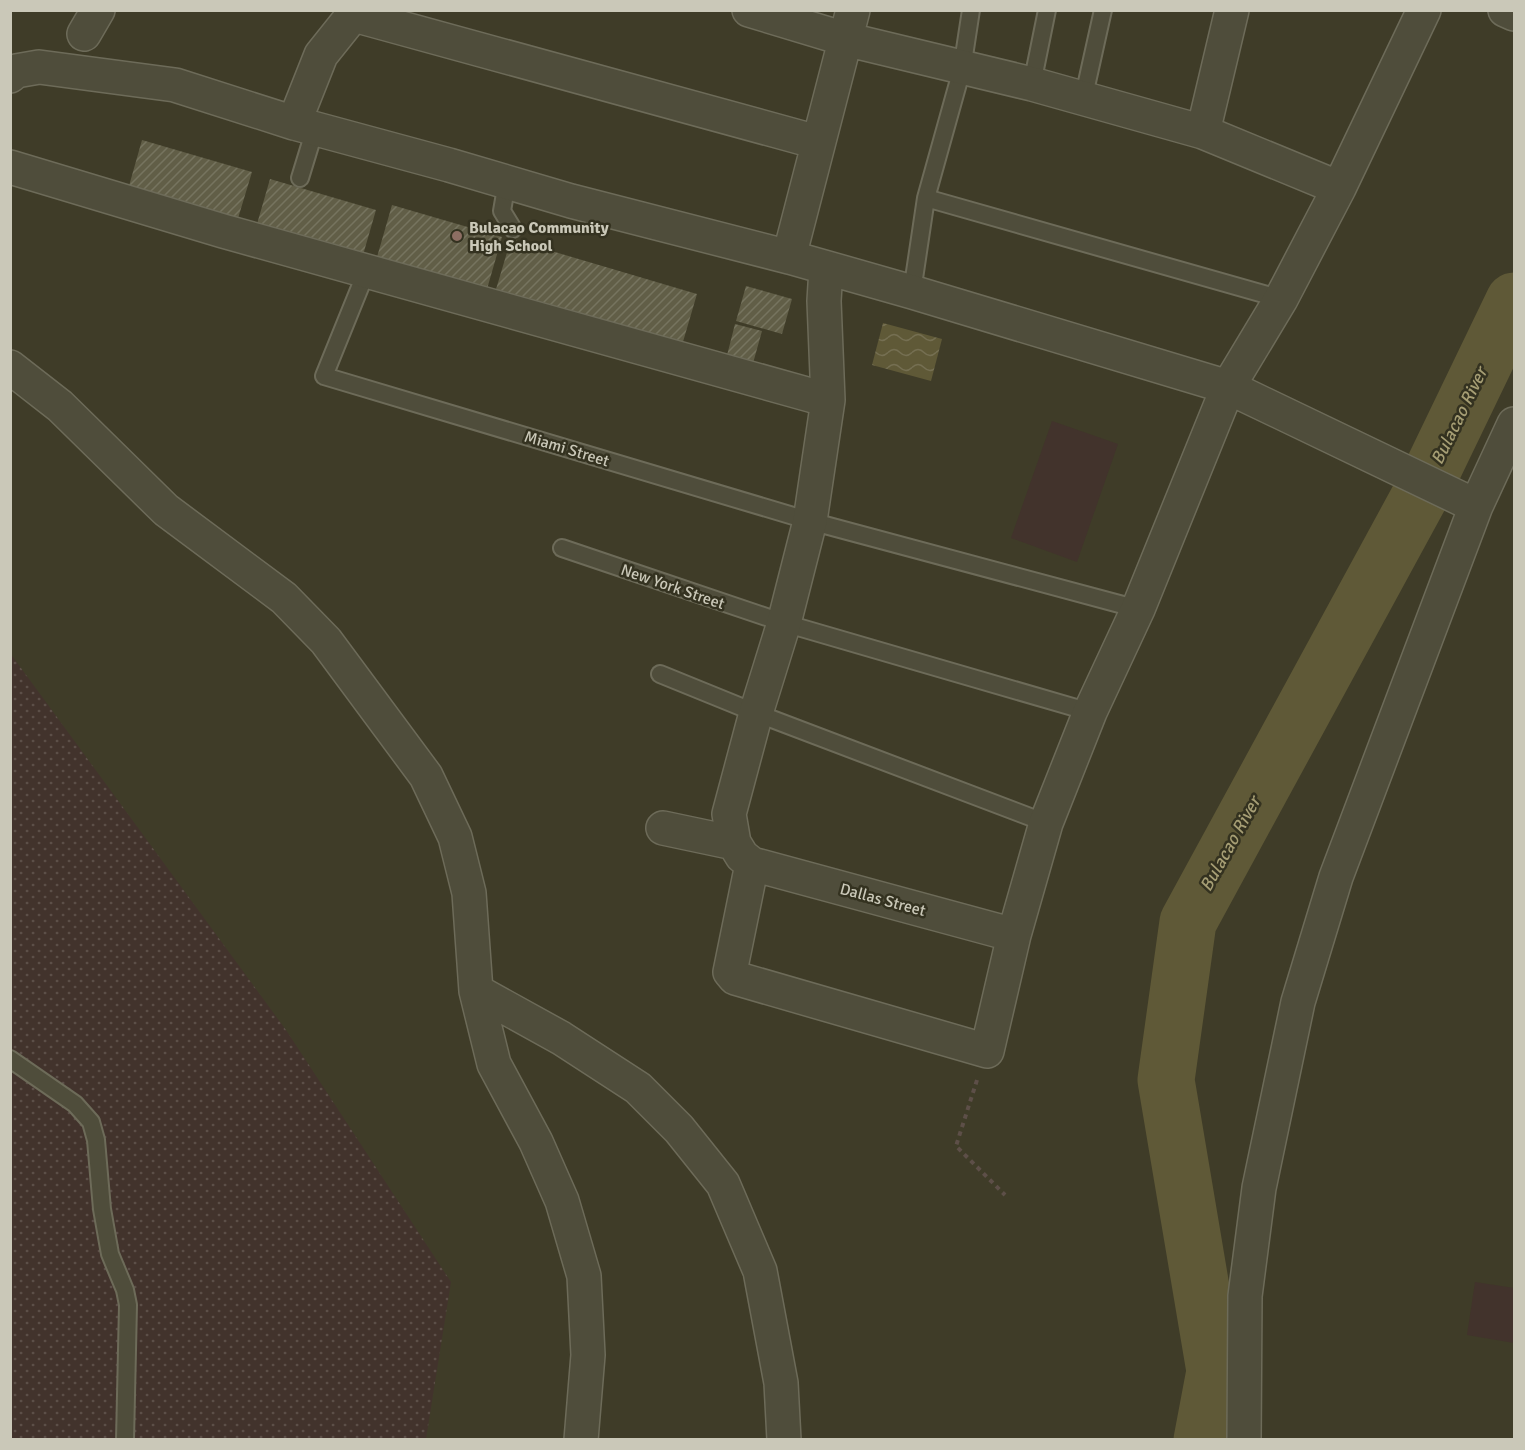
<svg xmlns="http://www.w3.org/2000/svg" width="1525" height="1450" font-family="Signika,sans-serif">
<style>
.grass{fill:url(#grass-dots)}
.pitch{fill:#42332c}
.water{fill:url(#water-waves)}
.lines{fill:none;stroke-linecap:round;stroke-linejoin:round}
.stream{stroke:#5f5937;stroke-width:9}
.river{stroke:#5f5937;stroke-width:57}
.building{fill:url(#building-hatch)}
.service-casing{stroke:#6d6b59;stroke-width:20}
.minor-casing{stroke:#6d6b59;stroke-width:36}
.path{stroke:#5d4f48;stroke-width:4;stroke-dasharray:4.5 4.5;stroke-linecap:butt}
.service{stroke:#4f4d3b;stroke-width:16}
.minor{stroke:#4f4d3b;stroke-width:33}
.education-dot{fill:#8d6e63;stroke:#343220;stroke-width:2}
.labels{text-anchor:middle;stroke-width:5;stroke-linejoin:round;paint-order:stroke}
.poi-label{font-size:16px;font-weight:bold;fill:#cac8b8;stroke:#343220;text-anchor:start}
.street-label{font-size:16px;fill:#cac8b8;stroke:#343220}
.water-label{font-size:18px;font-style:italic;fill:#a69e74;stroke:#343220}
</style>
<defs>
<pattern id="grass-dots" width="8" height="8" patternUnits="userSpaceOnUse" patternTransform="scale(1.5)"><rect width="8" height="8" fill="#42332c"/><path d="M2 2h.1M6 6h.1" fill="none" stroke="#5c4f48" stroke-width="1.8" stroke-linecap="round"/></pattern>
<pattern id="water-waves" width="16" height="10" patternUnits="userSpaceOnUse" patternTransform="scale(1.5)"><rect width="16" height="10" fill="#5f5937"/><path d="M0 5q4-4 8 0t8 0" fill="none" stroke="#756f52"/></pattern>
<pattern id="building-hatch" width="6" height="6" patternUnits="userSpaceOnUse" patternTransform="scale(1.5)"><rect width="6" height="6" fill="#615e47"/><path d="M-1 1l2-2M0 6l6-6M5 7l2-2" fill="none" stroke="#76745f"/></pattern>
</defs>
<rect width="100%" height="100%" fill="#3f3c28"/>
<!-- grass -->
<path class="grass" d="M10,653L286,1030L451,1282L426,1439H11Z"/>
<!-- pitch -->
<path class="pitch" d="M1052,421L1118,444L1077,562L1011,538Z
M1475,1282L1514,1288V1343L1467,1335Z"/>
<!-- water -->
<path class="water" d="M883,323L942,339L931,381L872,365Z"/>
<g class="lines">
<!-- stream -->
<path class="stream" d="M1204,1426L1237,1434"/>
<!-- river -->
<path class="river" d="M1202,1440L1215,1371L1166,1080L1188,922L1421,494L1514,301"/>
</g>
<!-- building -->
<path class="building" d="M142,140L252,172L236,225L127,193Z
M270,179L376,210L363,255L257,224Z
M392,205L502,237L485,296L375,264Z
M511,239L697,294L680,352L494,296Z
M746,286L792,299L782,334L736,321Z
M735,324L762,331L750,374L724,367Z"/>
<g class="lines">
<defs>
<path id="service" d="M1032,84L1047,10
M1083,100L1103,10
M300,178L315,129
M507,182L502,211L513,229
M926,198L1281,299
M367,270L324,376L810,521L1138,609
M912,292L926,198L962,69L971,10
M562,548L784,623L1090,712
M660,674L756,713L1046,823
M10,1059L75,1104L91,1122L96,1140L102,1209L110,1254L125,1290L128,1305L125,1440"/>
<path id="minor" d="M749,10L845,39L1032,84L1203,132L1339,188
M1505,10L1514,14
M354,15L817,142
M84,34L98,10
M10,76L16,71L39,67L175,85L294,123L449,165L571,201L789,257L912,292L1228,387L1476,506
M294,123L321,55L357,10
M1203,132L1232,10
M10,167L223,231L828,400
M789,257L853,10
M826,268L824,301L828,400L810,521L784,623L756,713L729,814L734,843L742,856L752,864L1014,935
M10,367L60,406L166,510L284,598L326,641L426,776L455,837L469,893L476,991L494,1064L536,1142L562,1201L584,1276L588,1355L581,1440
M663,828L734,843
M752,864L730,972L735,978L987,1051L1014,935L1046,823L1090,712L1138,609L1228,387L1281,299L1339,188L1424,10
M476,991L561,1038L638,1088L679,1129L723,1184L760,1271L781,1383L784,1440
M1244,1440L1245,1296L1259,1188L1298,1002L1336,877L1476,506L1514,424"/>
</defs>
<!-- service casing -->
<use href="#service" class="service-casing"/>
<!-- minor casing -->
<use href="#minor" class="minor-casing"/>
<!-- path -->
<path class="path" d="M977,1080L956,1146L1005,1195"/>
<!-- service -->
<use href="#service" class="service"/>
<!-- minor -->
<use href="#minor" class="minor"/>
</g>
<!-- markers -->
<circle class="education-dot" cx="457" cy="236" r="6"/>
<g class="labels">
<!-- poi labels -->
<g class="poi-label">
<text x="469" y="233">Bulacao Community<tspan x="469" dy="18">High School</tspan></text>
</g>
<!-- street labels -->
<g class="street-label">
<text transform="translate(567 448) rotate(17)" y="6">Miami Street</text>
<text transform="translate(673 586) rotate(19)" y="6">New York Street</text>
<text transform="translate(883 899) rotate(15)" y="6">Dallas Street</text>
</g>
<!-- water labels -->
<g class="water-label">
<text transform="translate(1459 416) rotate(-64)" y="6">Bulacao River</text>
<text transform="translate(1230 844) rotate(-61)" y="6">Bulacao River</text>
</g>
</g>
<!-- border -->
<rect width="1525" height="1450" fill="none" stroke="#cac8b8" stroke-width="24"/>
</svg>
